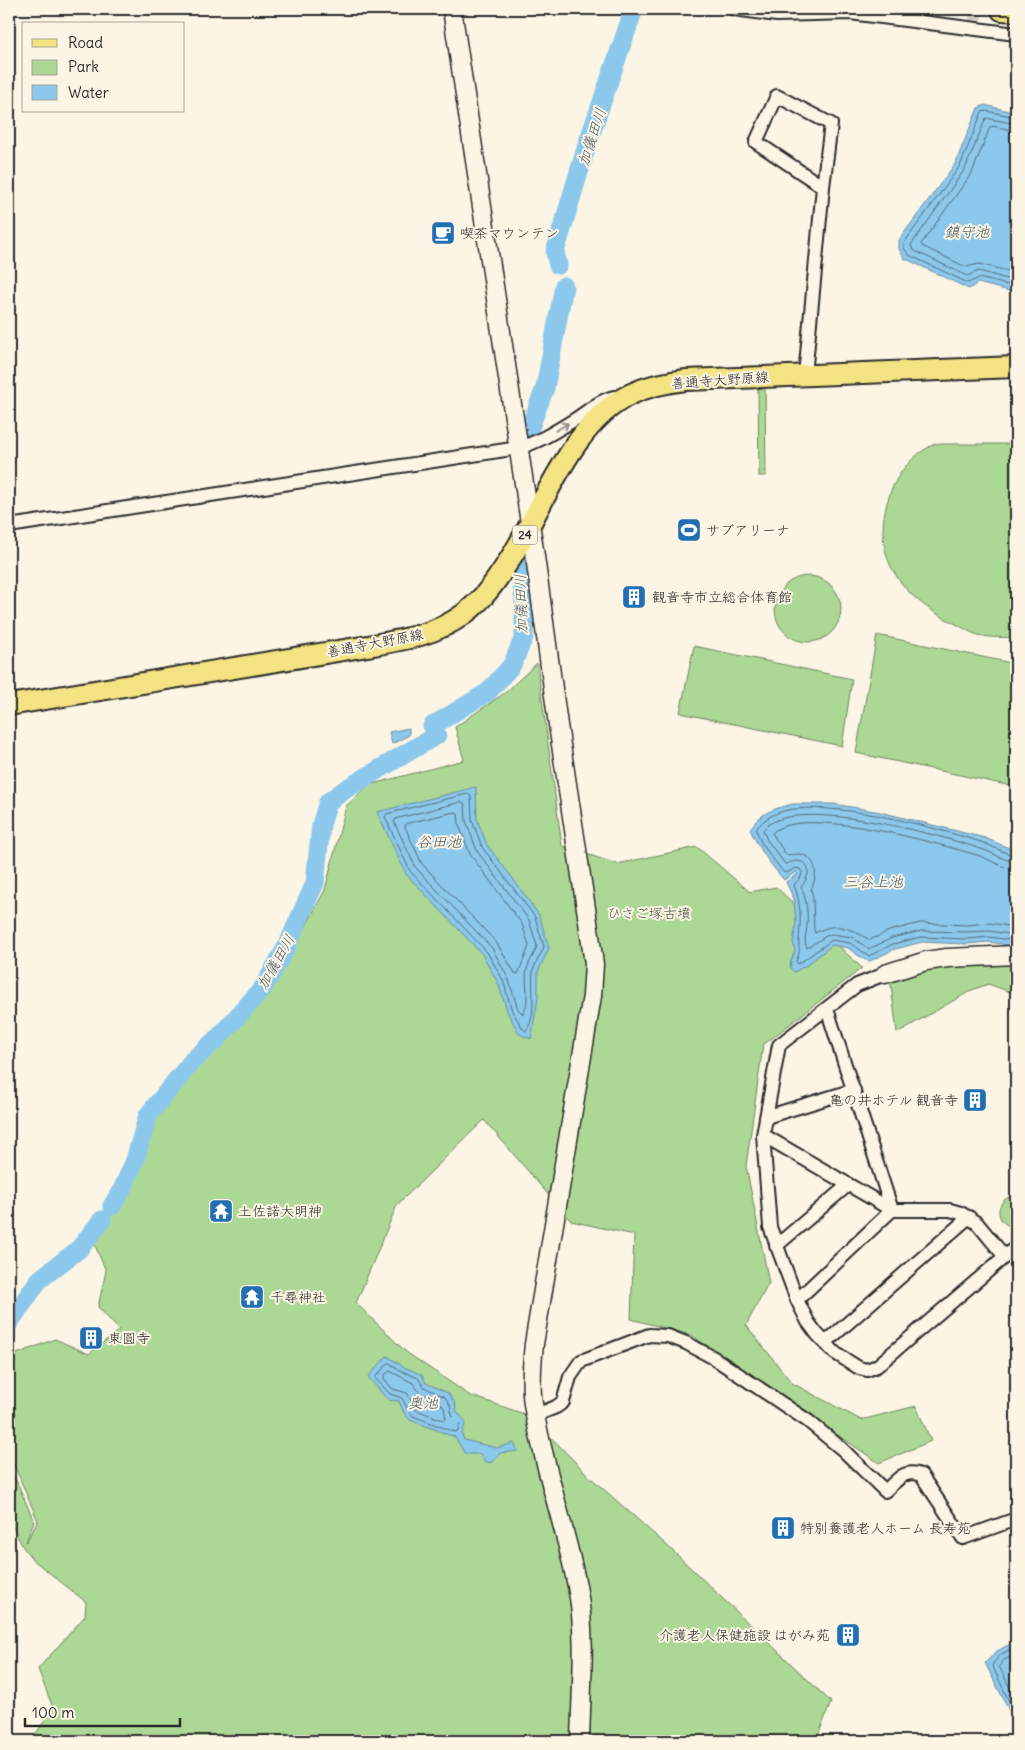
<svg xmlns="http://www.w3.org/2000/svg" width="1025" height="1750" font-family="Delius,'Klee One',sans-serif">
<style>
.green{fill:#acd896;stroke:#6c8260}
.water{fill:#8cc8ec;stroke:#65899f}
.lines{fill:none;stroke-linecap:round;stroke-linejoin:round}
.shore{stroke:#526a78;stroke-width:1}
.river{stroke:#8cc8ec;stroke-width:19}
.street-tunnel{stroke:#d2cdc0;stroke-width:12;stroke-dasharray:12 6;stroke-linecap:butt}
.street-casing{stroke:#2b2b2b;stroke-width:16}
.secondary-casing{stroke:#2b2b2b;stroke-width:21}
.primary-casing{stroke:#2b2b2b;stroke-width:24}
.highway-casing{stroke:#2b2b2b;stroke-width:26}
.street{stroke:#fcf5e5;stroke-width:12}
.secondary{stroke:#fcf5e5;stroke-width:18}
.primary{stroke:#f4e382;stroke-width:20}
.highway{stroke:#f4e382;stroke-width:22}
.oneway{stroke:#949088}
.labels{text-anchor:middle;stroke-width:4;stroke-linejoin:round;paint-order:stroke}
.shield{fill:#fcf5e5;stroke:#6a6863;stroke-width:1}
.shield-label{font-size:12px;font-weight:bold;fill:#2b2b2b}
.poi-label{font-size:14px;fill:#2b2b2b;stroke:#fcf5e5;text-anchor:start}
.street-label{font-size:14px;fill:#2b2b2b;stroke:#fcf5e5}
.park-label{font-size:14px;fill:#4b5646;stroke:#fcf5e5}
.water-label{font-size:15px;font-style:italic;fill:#485a65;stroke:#fcf5e5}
</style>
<rect width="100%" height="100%" fill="#fcf5e5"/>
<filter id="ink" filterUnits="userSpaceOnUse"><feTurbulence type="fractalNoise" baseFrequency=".02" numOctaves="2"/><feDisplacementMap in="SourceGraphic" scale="10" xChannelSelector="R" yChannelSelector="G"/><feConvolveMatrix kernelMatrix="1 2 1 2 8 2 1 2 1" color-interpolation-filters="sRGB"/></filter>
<g filter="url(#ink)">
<!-- green -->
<path class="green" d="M758,387H765L766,476H759Z
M935,444H1016V638C1005,637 992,638 982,636C972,634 962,627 954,623C900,597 868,554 890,494C897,473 914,453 935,444Z
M775 609a33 33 0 1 1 66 0a33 33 0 1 1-66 0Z
M877,635L1016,664V787L856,753Z
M694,646L852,679L842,746L680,713Z
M537,663L562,846L617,864L697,847L750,892L776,887L862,968L763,1045L746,1166L769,1283L746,1325L792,1383L861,1420L916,1406L931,1441L879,1463L691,1335L631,1319L634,1235L571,1221L484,1120L397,1205L356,1303L406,1352L469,1395L530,1416L590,1477L673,1551L831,1702L816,1741H31L53,1708L38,1669L85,1616L86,1602L32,1559L23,1547L9,1520V1464L34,1521L26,1542L38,1521L9,1453V1357L55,1339L89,1354L119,1330L98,1307L106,1271L93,1241L136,1169L151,1125L181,1081L273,988L325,890L346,806L369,785L464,760L455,727L506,692Z
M1016,960V994L988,984L972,990L897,1033L890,977L927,967Z
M1009,1197L1016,1198V1226C998,1228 992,1205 1009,1197Z"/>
<!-- water -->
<path class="water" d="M985,105L1016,113V287L1009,291L978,283L969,289L904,258L899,249V240L955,164L978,108Z
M409,728V735L392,744L389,732Z
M476,787L477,819L487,845L511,876L539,915L549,948L538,972V998L531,1039L519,1034L508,1013L498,983L482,954L406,874L377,812Z
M792,804H834L880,812L985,838L1016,851V946L988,942L967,944L922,942L895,949L870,961L865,960L848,948L832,945L807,965L794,972L790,968L791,961L795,951L793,942L796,923L794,899L786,882L798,874L796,872L784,880C770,864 759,849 750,829C761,812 774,809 792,804Z
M387,1356L404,1367L422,1375L426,1383L448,1393L455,1403L457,1412L466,1422L462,1434L464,1440L497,1448L514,1443L518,1451L500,1453L491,1463L484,1461L480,1454H465L455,1437L410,1420L404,1413L399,1401L388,1400L368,1377Z
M1016,1641V1724L1014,1725L1007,1706L985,1663L997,1651Z"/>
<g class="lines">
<!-- shore -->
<path class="shore" d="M1016,117L986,111L982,112L960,166L904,243V248L909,255L968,283L979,278L1008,285L1016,283
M1016,124L986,118L965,169L911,245L913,250L967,276L979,271L1007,279L1016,277
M1016,131L993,126L990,127L972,173L921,244L922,246L966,267L979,264L1007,271L1016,269
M468,794L471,796L472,820L482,847L535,917L544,947C541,955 534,964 533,972C531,990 537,1015 526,1031L523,1029L512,1011L503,980L487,952L410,871L385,817L387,814Z
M462,802L465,804L466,821L477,851L529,920L537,946C535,954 529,961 527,969C524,983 531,1001 523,1014L518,1009L508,978L492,948L416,868L394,822L396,819Z
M455,812L458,813L459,825L470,854L522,924L529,946L518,974L515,973L496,942L422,864L405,827L406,824Z
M1016,855C1004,854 993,846 981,842C928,826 849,804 794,809C781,810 762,818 756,830L762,844L783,872L786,873L796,868L800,869L802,872L801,877L794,885C801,903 801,919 799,939C798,950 802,948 796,961L798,964L832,940L850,943L869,956L893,944L921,937L967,939L989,937L1016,941
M1016,862C1004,861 992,852 981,849C943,836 789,793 763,830L767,840L785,864C788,864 792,861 797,861C814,862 808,879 801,887C806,898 808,911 807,924C807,932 803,940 807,948L826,936L832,934L852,937L869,949L892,938L921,931L967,932L989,931L1016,935
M1016,869C1002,869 990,859 977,855C938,844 802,804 772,833L786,855C790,855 795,854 799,854C818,857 818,876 811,889L813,898L814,930L815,933C819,931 823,929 827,928C843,923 857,933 870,940L889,931L920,923L967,925L989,923L1016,927
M389,1363L402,1371L418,1378L424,1387L445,1397L450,1405L452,1415L460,1423L458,1431L455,1432L413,1416L408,1410L402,1398L390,1394L375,1378Z
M390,1371L413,1383L420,1393L440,1402L444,1408L446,1419L443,1420L416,1410L407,1393L393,1389L384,1379V1376Z
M1016,1646L1000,1655L992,1665L1016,1716
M1016,1654L1004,1660L999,1666L1016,1700"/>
<!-- river -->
<path class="river" d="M558,265L555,252L588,142L634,9
M530,427L545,388L564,286
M432,726L488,692L512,665L524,637V602L519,559
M112,1206L123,1188L135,1160L148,1115L193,1060L218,1038L263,988L287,946L315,883L321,825L328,802L346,789L437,735
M9,1323L39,1280L79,1249L102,1220"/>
<!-- street-tunnel -->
<path class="street-tunnel" d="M974,9L976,23"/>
<defs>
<path id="street" d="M734,9L777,15L850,13L1016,34
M805,375L823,187L831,124L777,96L756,142L823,187
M9,526L518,448C539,442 556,431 574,420C587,412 600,400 614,397
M885,974L857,985L779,1045L763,1135L770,1227L797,1300L808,1322L817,1334L835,1353L859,1368L867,1370L877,1366L1016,1247
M766,1117L854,1090
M763,1135L892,1210H950L961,1213L977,1223L1005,1257
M776,1246L848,1185
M797,1300L892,1210L827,1009
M825,1343L969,1217
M536,1415L556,1407L563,1402L570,1377L581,1361L649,1335L668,1336L686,1343L714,1358L808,1421L842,1449L885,1491C898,1480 903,1469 921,1475L963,1538L1016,1519"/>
<path id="secondary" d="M452,9L535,556L558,725L587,915L594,964L592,996L534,1344C532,1363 530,1385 533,1404C543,1466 565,1525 577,1586C587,1636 581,1690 580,1741
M885,974L926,961L947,958L1016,955"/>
<path id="primary" d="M9,705L368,646C402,640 436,635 464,614C484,599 497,580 510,559C545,505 571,423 631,394C648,386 668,382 686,380L1016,367"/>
<path id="highway" d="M1002,9L1016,10"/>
</defs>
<!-- street casing -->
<use href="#street" class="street-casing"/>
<!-- secondary casing -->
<use href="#secondary" class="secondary-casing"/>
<!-- primary casing -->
<use href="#primary" class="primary-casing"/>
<!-- highway casing -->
<use href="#highway" class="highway-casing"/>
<!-- street -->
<use href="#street" class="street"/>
<!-- secondary -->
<use href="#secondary" class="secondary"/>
<!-- primary -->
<use href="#primary" class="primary"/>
<!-- highway -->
<use href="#highway" class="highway"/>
</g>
<!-- one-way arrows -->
<defs><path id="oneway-shaft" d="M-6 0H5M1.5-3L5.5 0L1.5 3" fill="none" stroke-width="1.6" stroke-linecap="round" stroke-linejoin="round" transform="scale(1.25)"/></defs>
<use class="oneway" href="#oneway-shaft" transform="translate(562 427) rotate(-30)"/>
</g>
<!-- icons -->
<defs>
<symbol id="cafe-square" viewBox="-11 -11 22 22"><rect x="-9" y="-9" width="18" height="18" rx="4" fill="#1f6fb2" stroke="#fcf5e5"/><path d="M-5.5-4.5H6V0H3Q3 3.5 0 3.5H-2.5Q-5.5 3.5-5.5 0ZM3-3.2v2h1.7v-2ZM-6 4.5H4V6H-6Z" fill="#fff"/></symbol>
<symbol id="stadium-square" viewBox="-11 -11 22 22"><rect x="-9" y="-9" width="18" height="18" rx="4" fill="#1f6fb2" stroke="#fcf5e5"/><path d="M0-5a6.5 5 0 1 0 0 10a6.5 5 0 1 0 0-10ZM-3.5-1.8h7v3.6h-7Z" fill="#fff"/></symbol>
<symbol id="building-square" viewBox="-11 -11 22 22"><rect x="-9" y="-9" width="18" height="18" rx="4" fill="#1f6fb2" stroke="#fcf5e5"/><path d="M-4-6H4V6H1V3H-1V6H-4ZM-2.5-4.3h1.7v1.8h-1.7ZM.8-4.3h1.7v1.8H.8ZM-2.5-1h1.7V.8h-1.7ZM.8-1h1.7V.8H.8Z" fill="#fff"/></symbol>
<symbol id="temple-square" viewBox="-11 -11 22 22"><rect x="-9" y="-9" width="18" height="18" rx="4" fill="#1f6fb2" stroke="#fcf5e5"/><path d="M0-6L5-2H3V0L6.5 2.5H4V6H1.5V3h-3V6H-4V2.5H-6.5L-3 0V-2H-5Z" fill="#fff"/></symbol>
</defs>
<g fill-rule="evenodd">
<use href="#cafe-square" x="429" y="219" width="28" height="28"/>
<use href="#stadium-square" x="675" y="516" width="28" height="28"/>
<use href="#building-square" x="620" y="583" width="28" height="28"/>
<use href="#building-square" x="961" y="1086" width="28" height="28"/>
<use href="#temple-square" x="207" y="1197" width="28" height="28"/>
<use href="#temple-square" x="238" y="1283" width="28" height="28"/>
<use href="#building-square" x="77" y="1324" width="28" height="28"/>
<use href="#building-square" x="769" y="1514" width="28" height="28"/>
<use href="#building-square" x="834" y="1621" width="28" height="28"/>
</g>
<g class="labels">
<!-- shield labels -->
<rect class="shield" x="512.5" y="525.5" width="25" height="19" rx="4"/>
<g class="shield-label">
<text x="525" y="539">24</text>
</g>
<!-- poi labels -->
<g class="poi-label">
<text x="460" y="238">喫茶マウンテン</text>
<text x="706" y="535">サブアリーナ</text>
<text x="652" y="602">観音寺市立総合体育館</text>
<text x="958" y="1105" text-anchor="end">亀の井ホテル 観音寺</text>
<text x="238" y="1216">土佐諾大明神</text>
<text x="270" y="1302">千尋神社</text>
<text x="108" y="1343">東圓寺</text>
<text x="800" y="1533">特別養護老人ホーム 長寿苑</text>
<text x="830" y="1640" text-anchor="end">介護老人保健施設 はがみ苑</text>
</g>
<!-- street labels -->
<g class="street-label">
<text transform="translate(720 380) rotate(-4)" y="5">善通寺大野原線</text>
<text transform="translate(375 643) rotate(-11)" y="5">善通寺大野原線</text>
</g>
<!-- park labels -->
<g class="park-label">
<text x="649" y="918">ひさご塚古墳</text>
</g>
<!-- water labels -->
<g class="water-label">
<text transform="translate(592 137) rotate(-72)" y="5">加儀田川</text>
<text x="967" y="237">鎮守池</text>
<text transform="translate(521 604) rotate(-92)" y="5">加儀田川</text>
<text x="439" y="847">谷田池</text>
<text x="873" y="887">三谷上池</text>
<text transform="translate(276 962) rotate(-60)" y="5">加儀田川</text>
<text x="423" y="1408">奥池</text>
</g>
</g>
<!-- margin -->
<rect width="1025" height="1750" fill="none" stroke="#fcf5e5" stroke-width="30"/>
<rect x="15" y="15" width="995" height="1720" fill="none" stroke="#2b2b2b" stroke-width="2" filter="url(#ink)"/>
<!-- legend -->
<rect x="22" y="22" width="162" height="90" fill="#fcf5e5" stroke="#a8a49b"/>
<rect x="32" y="39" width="25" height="8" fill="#f4e382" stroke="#a8a49b"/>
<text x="68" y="48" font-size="15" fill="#2b2b2b">Road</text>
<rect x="32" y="60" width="25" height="15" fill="#acd896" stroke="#a8a49b"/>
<text x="68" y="72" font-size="15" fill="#2b2b2b">Park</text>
<rect x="32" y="85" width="25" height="15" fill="#8cc8ec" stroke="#a8a49b"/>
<text x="68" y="98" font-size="15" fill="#2b2b2b">Water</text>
<!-- scale -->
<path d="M25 1718v8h155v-8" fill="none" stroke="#2b2b2b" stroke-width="2.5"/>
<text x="32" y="1718" font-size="15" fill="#2b2b2b" stroke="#fcf5e5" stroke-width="4" paint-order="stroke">100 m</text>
</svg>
